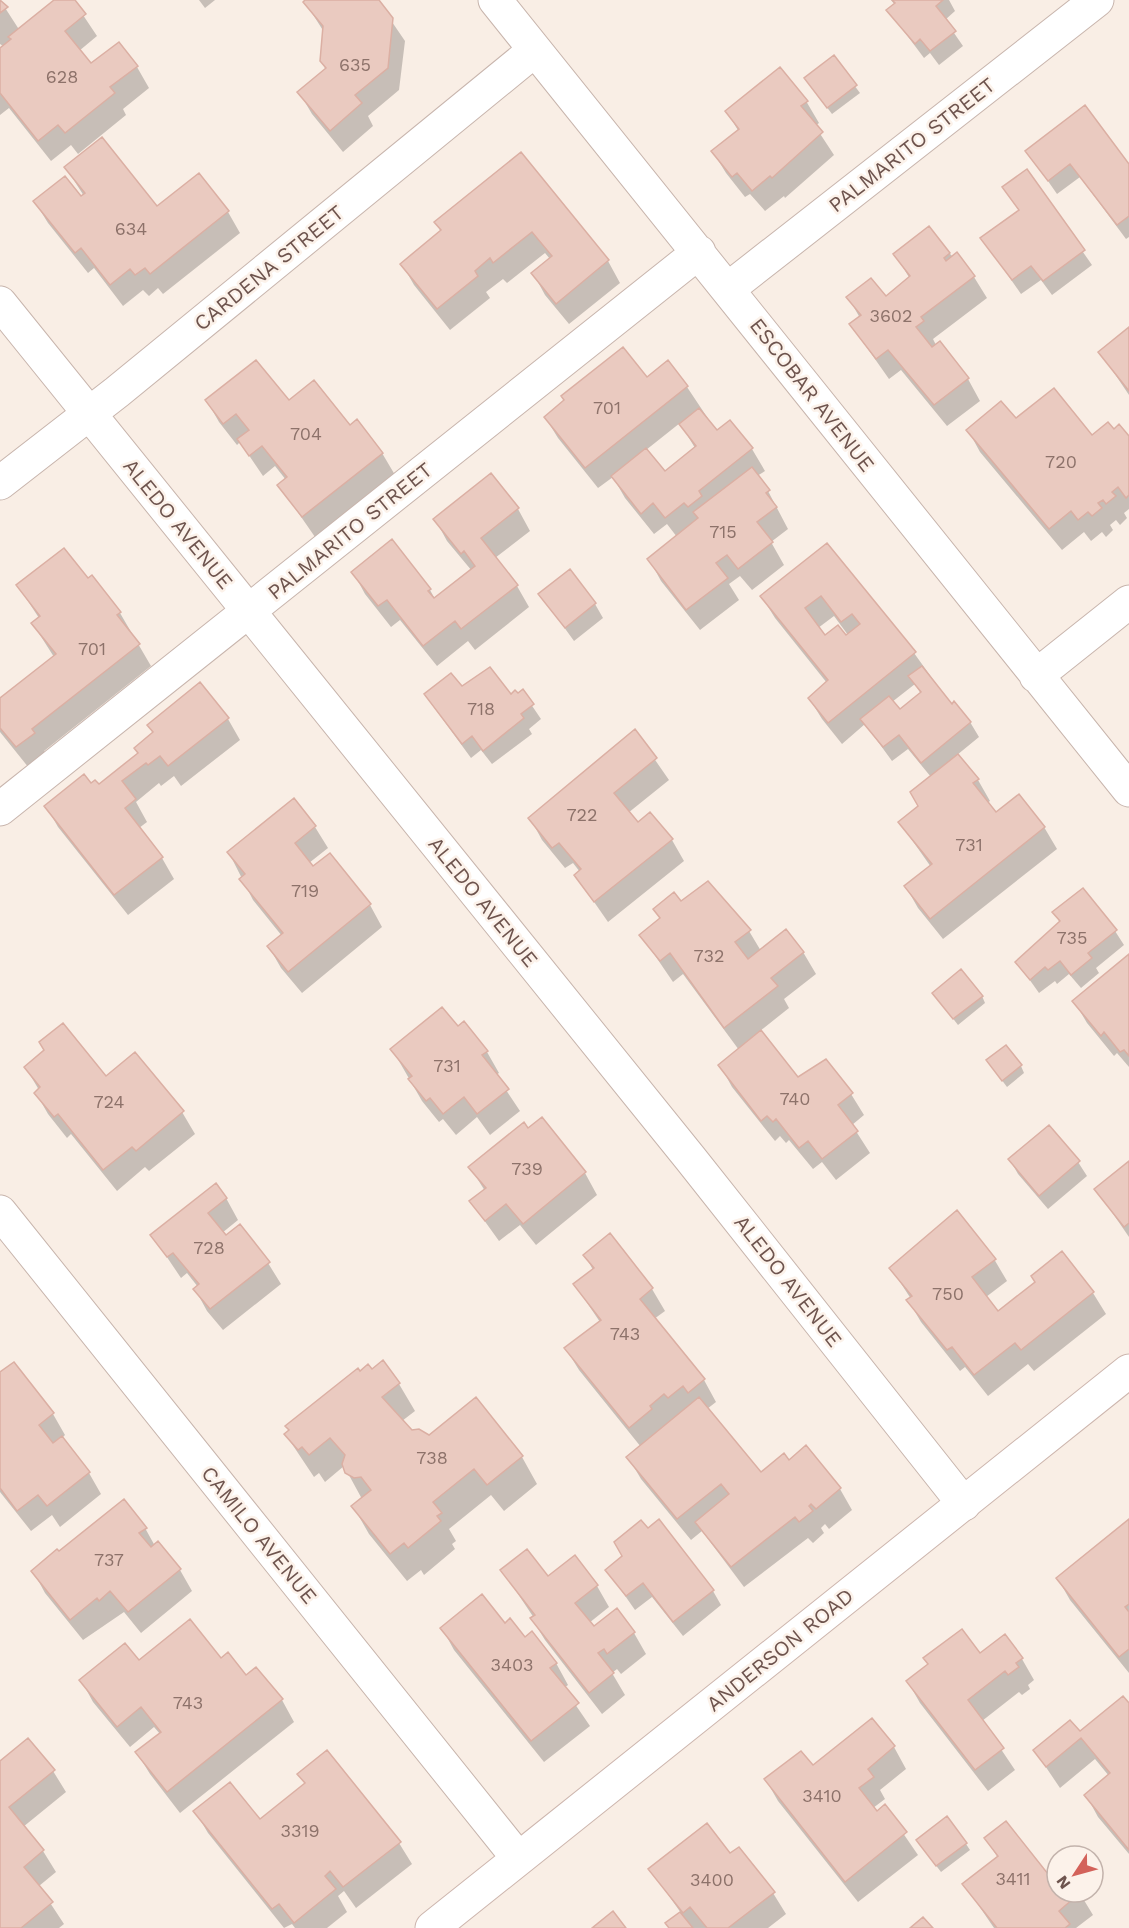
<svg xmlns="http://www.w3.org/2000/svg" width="1129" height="1928" font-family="'Work Sans',sans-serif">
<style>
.shadow{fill:#0003;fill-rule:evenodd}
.building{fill:#eacac0;stroke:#dbafa3;stroke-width:1.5;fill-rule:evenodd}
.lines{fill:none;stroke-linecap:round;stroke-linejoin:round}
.street-casing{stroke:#c8b5ad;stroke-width:35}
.secondary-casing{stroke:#cdb6ae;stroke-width:35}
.street{stroke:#fff;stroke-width:33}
.secondary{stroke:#fff;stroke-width:33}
.labels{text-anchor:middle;stroke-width:5;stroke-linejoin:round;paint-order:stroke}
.number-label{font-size:18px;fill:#8d726a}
.street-label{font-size:21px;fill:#6e544e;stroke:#fcf2ea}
</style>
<rect width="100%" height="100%" fill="#f9eee5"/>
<!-- shadow -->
<path class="shadow" d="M0,0L20,31L57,0H73L97,36L79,51L91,65L137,67L149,88L123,109L126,115L78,154L71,145L51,161L9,108L0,115V48L3,46L0,44Z
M199,0H215L205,8Z
M307,0H377L405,41L399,90L368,116L373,126L343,152L312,114L299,92L326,70L321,61L324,32L305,2Z
M891,0H949L955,11L945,20L963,46L939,65L930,53L924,58L888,10L895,5Z
M833,57L860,93L832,114L810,85Z
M806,101L819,123L815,126L834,155L785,198L784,196L765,211L750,194L745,197L726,173L713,152L739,132L727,112Z
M1027,151L1129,166V237L1126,239L1080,177L1057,194Z
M521,154L608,261L620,283L569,324L545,295L533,273L550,259L545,253L507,283L503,279L486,292L490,298L450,330L414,285L402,264L441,232L436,223Z
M66,168L157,209L228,212L240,233L163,294L158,288L149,296L143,290L123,306L94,268L88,273L48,223L35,202L84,196Z
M1027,172L1092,265L1052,295L1041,280L1021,294L982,238L1020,212L1004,188Z
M949,253L974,277L987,298L933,339L936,345L940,343L968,379L980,401L947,426L901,370L889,379L851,325L860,318L848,297L885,298L910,279L895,254Z
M1129,329V395L1100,352Z
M647,379L687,387L717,432L730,422L752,449L765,471L757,476L768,491L788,529L771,542L784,565L752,590L740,576L729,584L739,600L700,630L661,581L649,559L677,537L667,524L654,534L625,498L613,477L598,488L558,438L545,417ZM680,423L695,448L665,473L646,450Z
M207,401L288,402L382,453L395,475L315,537L279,485L286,480L275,466L263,476L240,442L237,445L219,422Z
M1016,420L1092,437L1113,431L1129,439V509L1124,513L1127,518L1120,525L1116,520L1110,525L1113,530L1106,537L1102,532L1091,541L1084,532L1062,550L980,452L968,430Z
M490,475L518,509L530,531L495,558L517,586L529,607L475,650L468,641L437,666L400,620L391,627L365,594L353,572L430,590L435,599L472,571L447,541L435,519Z
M826,545L914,653L952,706L970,722L979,737L957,755L978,780L990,801L987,803L996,814L1044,827L1057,849L943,939L918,908L906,887L931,867L900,823L920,806L931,777L908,749L892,761L865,724L842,744L822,719L809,698L827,683L775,618L762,597ZM834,616L848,635L845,637H825L818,628ZM915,684L921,694L900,711L892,702Z
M91,577L120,613L151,666L44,751L46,755L29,768L0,732V700L54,657L33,624L39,618L18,586L88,581Z
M540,594L595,604L603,618L574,641Z
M461,688L511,696H518L522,691L541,719L529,729L532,734L492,764L481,750L471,758L425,695Z
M228,719L240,740L181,786L174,776L161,786L159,783L136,802L147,822L139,828L162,858L174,879L128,915L58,827L46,806L91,785L98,786L139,755L153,734L149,725Z
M635,731L669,780L628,813L637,824L672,840L684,861L608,922L576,876L580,872L573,863L565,868L542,840L530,818Z
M315,827L328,848L309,863L313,868L330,855L370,905L382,927L302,993L281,968L269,947L282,936L253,900L229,853Z
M681,903L749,931L761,951L803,952L816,974L784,999L789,1008L760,1031L798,1079L851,1094L864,1115L852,1125L870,1153L836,1180L822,1162L813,1169L789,1140L786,1143L780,1136L775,1141L732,1087L720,1065L739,1050L683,974L673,982L641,935Z
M1054,912L1115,931L1124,945L1096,968L1099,973L1081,988L1069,974L1057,984L1055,981L1039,993L1017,962L1060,923Z
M1129,956V1067L1117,1053L1114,1056L1087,1023L1074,1001Z
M934,994L982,996L985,1003L958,1025Z
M463,1023L487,1052L499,1073L496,1075L520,1111L490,1135L477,1117L456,1135L443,1119L439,1122L422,1101L392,1049L458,1028Z
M1021,1066L1024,1073L1007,1087L992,1067Z
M26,1068L106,1078L182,1112L195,1134L149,1171L145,1167L117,1191L71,1134L67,1138L48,1114L36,1093L39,1090Z
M541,1119L585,1173L597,1195L536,1245L520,1225L499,1241L471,1202L485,1191L470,1167Z
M1010,1160L1078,1162L1087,1176L1048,1209L1018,1174Z
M1129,1163V1237L1096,1189Z
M226,1198L238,1220L222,1233L268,1263L281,1284L223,1330L207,1311L195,1289L198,1287L187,1273L181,1278L152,1235Z
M609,1236L652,1289L665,1311L654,1319L704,1380L716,1402L707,1409L761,1474L789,1462L840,1489L852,1510L829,1529L825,1524L821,1528L824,1533L813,1543L808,1538L744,1587L702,1531L691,1540L641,1479L628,1457L641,1447L579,1370L566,1349L600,1322L575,1285L593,1270L585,1255Z
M1062,1253L1093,1293L1106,1314L1034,1371L1028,1364L988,1396L965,1367L960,1371L921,1322L908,1300L911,1299L891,1268L994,1259L1007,1281L986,1297L998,1313L1036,1283Z
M372,1371L399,1384L415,1411L402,1421L411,1432L522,1457L537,1484L504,1511L491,1495L449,1529L456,1541L452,1544L455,1549L424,1575L421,1570L407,1581L369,1534L353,1506L362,1499L344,1466L325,1482L319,1473L314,1477L286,1435L360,1373Z
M0,1374L53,1414L65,1435L62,1438L89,1473L101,1494L60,1527L52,1515L31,1531L0,1492Z
M1129,1521V1673L1070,1600L1058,1579Z
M145,1528L155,1546L180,1570L192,1591L141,1633L124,1612L83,1640L45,1593L33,1571L59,1553Z
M502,1570L597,1586L609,1607L589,1623L593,1628L634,1633L646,1654L621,1674L617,1669L612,1673L625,1695L602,1714L545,1640L532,1619L534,1618Z
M607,1570L713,1591L721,1605L683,1636L652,1597L635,1610Z
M505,1625L556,1663L568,1685L564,1688L590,1726L544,1762L454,1650L442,1628Z
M980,1655L1022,1659L1034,1680L1028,1685L1030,1689L1022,1695L1019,1692L982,1721L1015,1770L988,1791L920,1703L908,1682Z
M221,1660L246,1677L256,1669L282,1700L294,1722L180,1813L150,1774L137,1753L160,1734L154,1727L130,1747L93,1702L81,1680L138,1663Z
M1129,1705V1854L1098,1817L1086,1795L1109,1776L1095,1759L1060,1788L1035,1751L1079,1734Z
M872,1720L894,1747L906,1769L880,1790L885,1799L873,1808L877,1813L885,1807L918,1855L858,1902L778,1801L766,1780L812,1767Z
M0,1763L53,1771L66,1792L23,1827L43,1851L56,1872L39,1886L64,1924L59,1928H0Z
M299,1774L399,1843L412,1864L356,1908L344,1891L338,1896L347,1912L327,1928H295L292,1924L284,1928L208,1833L195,1811L259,1821L306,1785Z
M986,1839L1048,1876L1057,1869V1892H1079L1093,1915L1076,1928H994L964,1884L998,1858Z
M966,1844L970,1850L941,1872L922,1847Z
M730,1855L773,1893L786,1914L768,1928H670L681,1913L650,1869Z"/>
<!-- building -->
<path class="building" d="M0,0L8,7L0,13Z
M54,0H75L86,14L65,31L91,63L119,42L138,66L110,87L115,93L65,133L58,125L38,141L0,93V48L11,39L8,37Z
M305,0H379L393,18L388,68L355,95L362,103L330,131L297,92L326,68L320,61L323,26L303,2Z
M892,0H943L936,6L956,31L930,51L920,39L915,44L886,10L895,3Z
M834,55L857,85L827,108L804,78Z
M780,67L808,101L801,106L823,132L772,178L770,176L752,191L737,173L732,177L711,151L739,129L725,111Z
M1085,105L1129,164V216L1117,225L1070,164L1048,181L1025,151Z
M102,137L157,206L199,173L229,211L150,274L145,268L135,275L130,269L110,285L81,248L75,253L33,201L65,176L81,196L85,193L64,167Z
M521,152L609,260L556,304L531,273L552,256L532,232L493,263L490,258L475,271L478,276L437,309L400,264L441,230L434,222Z
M1027,169L1085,250L1043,281L1031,266L1012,280L980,238L1019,210L1002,187Z
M929,226L950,253L944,258L946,261L957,252L975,276L921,317L924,321L916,327L932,347L940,341L969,378L934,405L888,350L876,359L849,324L861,315L846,297L871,278L886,296L910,276L893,254Z
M1129,327V391L1098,352Z
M623,347L647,377L668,360L688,386L585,468L544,417L564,400L561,396Z
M256,360L289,400L314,380L350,425L357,419L383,453L302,517L277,485L287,477L262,446L249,456L237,439L249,430L236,414L223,424L205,400Z
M1054,388L1092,435L1108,422L1114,429L1119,424L1129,436V495L1126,498L1118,487L1112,492L1116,496L1106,504L1103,500L1098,503L1102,508L1092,516L1088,512L1078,520L1071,511L1049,529L966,430L1001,401L1016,418Z
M699,408L717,430L730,420L753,448L699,491L702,496L688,507L684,503L665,518L653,503L641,514L611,476L646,448L665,471L696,446L679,424Z
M752,467L770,490L766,493L777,507L757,522L773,542L738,569L727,555L716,563L728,578L686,610L647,559L698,518L693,512Z
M491,473L519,508L481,538L518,585L461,629L455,621L423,646L387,600L378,606L351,572L392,539L431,589L428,591L434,598L475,566L464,551L461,554L433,519Z
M827,543L916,652L828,723L808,698L828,680L760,596ZM821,596L841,622L852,614L860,624L846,635L838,625L825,635L805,608Z
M64,548L88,578L92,575L121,612L117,615L140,644L32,729L35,733L16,747L0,728V698L56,654L31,623L40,616L16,585Z
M570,569L596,603L565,628L538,594Z
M922,666L952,704L954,701L971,722L921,763L899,735L883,747L860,719L889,696L900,709L921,692L908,676Z
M490,667L511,694L515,690L518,693L523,689L534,704L521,714L524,718L483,751L472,736L462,744L424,694L451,673L462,686Z
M200,682L229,718L168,766L160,756L148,765L146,763L122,781L136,799L125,808L163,857L114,895L44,806L84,774L91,783L95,780L99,784L138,753L134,748L153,732L147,725Z
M635,729L657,758L614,793L638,822L650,812L673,839L594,902L574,875L581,869L559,843L552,848L528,818Z
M958,754L979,779L973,783L996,812L1019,794L1045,827L930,919L904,886L932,864L898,822L918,806L910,792Z
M294,798L316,826L295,843L313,866L330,853L371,904L288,972L267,946L283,933L239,879L245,874L227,852Z
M708,881L751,930L735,942L748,959L786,929L804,952L771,978L778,986L724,1028L670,953L660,961L639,935L660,918L653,909L674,892L681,901Z
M1083,888L1117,930L1088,953L1092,958L1071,975L1060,961L1048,970L1045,967L1030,980L1015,962L1060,921L1052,912Z
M1129,954V1056L1124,1050L1120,1052L1104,1032L1101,1036L1072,1001Z
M961,969L983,996L953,1019L932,993Z
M442,1007L458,1026L464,1021L488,1051L482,1055L509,1089L477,1114L464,1097L443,1114L430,1098L426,1101L408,1079L412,1076L390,1049Z
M63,1023L106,1076L135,1052L184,1111L136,1151L132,1147L103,1170L58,1114L54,1117L34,1093L40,1087L24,1067L44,1050L39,1042Z
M761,1030L798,1077L826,1059L853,1093L838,1105L858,1131L822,1159L808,1141L799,1148L776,1119L773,1122L767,1116L761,1121L718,1065Z
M1006,1045L1022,1065L1002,1081L986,1060Z
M542,1117L586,1172L523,1224L506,1204L485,1221L469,1201L486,1188L468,1167L524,1122L528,1128Z
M1049,1125L1080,1161L1039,1196L1008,1159Z
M1129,1161V1223L1124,1227L1094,1189Z
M216,1183L227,1198L208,1213L226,1235L240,1224L270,1262L210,1309L193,1289L199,1284L173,1253L167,1257L150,1235Z
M957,1210L996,1259L972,1277L998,1311L1035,1282L1031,1276L1062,1251L1094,1292L1021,1350L1015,1343L974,1375L952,1347L947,1350L906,1300L912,1296L889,1268Z
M610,1233L653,1288L640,1299L705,1379L688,1393L683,1386L668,1398L664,1394L650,1406L652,1409L629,1428L564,1348L601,1320L573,1284L594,1268L583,1255Z
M383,1360L400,1383L382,1397L412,1430L419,1429L429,1435L476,1397L523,1456L487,1485L474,1469L433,1502L442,1513L437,1516L441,1521L408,1548L404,1543L390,1554L351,1506L371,1490L361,1477L354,1478L345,1473L342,1464L345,1455L330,1438L309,1455L302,1447L298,1450L284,1434L289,1430L285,1426L358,1368L360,1371L368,1364L372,1369Z
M14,1362L54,1413L39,1425L53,1443L62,1436L90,1472L47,1506L38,1495L17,1511L0,1488V1372Z
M699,1397L761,1472L784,1453L789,1460L806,1445L841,1488L816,1509L811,1504L809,1506L813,1511L799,1522L795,1517L731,1567L695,1522L729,1494L721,1484L677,1519L626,1457Z
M124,1499L147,1528L139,1533L151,1547L158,1541L181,1569L128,1612L110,1591L99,1601L97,1598L70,1620L31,1571L57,1549L59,1551Z
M659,1519L714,1590L673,1622L643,1583L626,1596L605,1570L622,1556L614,1542L641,1520L648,1528Z
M1129,1519V1604L1125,1607L1129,1612V1649L1119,1657L1056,1578Z
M527,1549L548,1576L575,1555L598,1585L575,1603L594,1626L617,1608L635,1632L607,1654L604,1649L598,1653L614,1673L589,1693L530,1618L535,1615L500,1570Z
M482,1594L505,1623L510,1618L525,1637L532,1631L557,1663L550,1668L579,1703L531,1741L440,1628Z
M190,1619L221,1658L228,1652L246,1675L256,1667L283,1699L167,1792L135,1752L161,1732L141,1707L117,1727L79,1680L125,1643L139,1660Z
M962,1629L980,1653L1005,1634L1023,1658L1016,1663L1019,1667L1008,1675L1005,1671L968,1700L1004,1748L975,1770L906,1681L928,1664L923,1658Z
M1123,1696L1129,1703V1850L1084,1795L1110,1773L1081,1738L1046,1767L1033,1750L1070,1720L1080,1731Z
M872,1718L895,1746L868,1769L874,1777L859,1788L877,1811L885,1804L907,1832L845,1882L764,1779L801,1751L813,1765Z
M28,1738L55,1770L9,1807L44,1850L24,1867L53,1902L21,1928H0V1761Z
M327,1750L401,1842L343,1887L330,1871L325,1876L336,1889L294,1923L279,1904L272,1909L193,1811L230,1782L260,1819L305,1783L297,1774Z
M947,1816L967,1843L936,1866L916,1840Z
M1006,1821L1048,1874L1057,1867V1892H1081L1059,1911L1070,1924L1065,1928H997L962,1884L998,1856L984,1838Z
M707,1823L730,1853L739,1847L775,1892L728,1928H707L690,1907L683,1913L648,1869Z
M613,1911L626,1928H592Z
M680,1912L693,1928H669L665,1923Z
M923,1917L933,1928H910Z"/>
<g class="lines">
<defs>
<path id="street" d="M495,0L1129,790
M728,289L1097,0
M0,303L690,1158L964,1504
M0,483L117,392L535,50
M1036,676L1129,602
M0,809L699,252
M0,1212L518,1858"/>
<path id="secondary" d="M432,1928L1129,1371"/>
</defs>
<!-- street casing -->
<use href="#street" class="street-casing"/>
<!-- secondary casing -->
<use href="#secondary" class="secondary-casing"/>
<!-- street -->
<use href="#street" class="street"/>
<!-- secondary -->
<use href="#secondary" class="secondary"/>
</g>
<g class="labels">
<!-- number labels -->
<g class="number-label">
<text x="355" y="71">635</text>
<text x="62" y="83">628</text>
<text x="131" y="235">634</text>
<text x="891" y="322">3602</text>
<text x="607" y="414">701</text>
<text x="306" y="440">704</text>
<text x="1061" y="468">720</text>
<text x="723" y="538">715</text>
<text x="92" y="655">701</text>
<text x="481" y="715">718</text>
<text x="582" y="821">722</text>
<text x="969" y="851">731</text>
<text x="305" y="897">719</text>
<text x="1072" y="944">735</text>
<text x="709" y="962">732</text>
<text x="447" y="1072">731</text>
<text x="795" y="1105">740</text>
<text x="109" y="1108">724</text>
<text x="527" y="1175">739</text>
<text x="209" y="1254">728</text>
<text x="948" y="1300">750</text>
<text x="625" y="1340">743</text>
<text x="432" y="1464">738</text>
<text x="109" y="1566">737</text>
<text x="512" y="1671">3403</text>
<text x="188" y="1709">743</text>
<text x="822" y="1802">3410</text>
<text x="300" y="1837">3319</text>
<text x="1013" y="1885">3411</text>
<text x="712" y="1886">3400</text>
</g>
<!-- street labels -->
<g class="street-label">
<text transform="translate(912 145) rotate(-38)" y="7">PALMARITO STREET</text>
<text transform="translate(269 268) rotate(-39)" y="7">CARDENA STREET</text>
<text transform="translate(812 395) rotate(52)" y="7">ESCOBAR AVENUE</text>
<text transform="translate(178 524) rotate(51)" y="7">ALEDO AVENUE</text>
<text transform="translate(350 531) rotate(-39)" y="7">PALMARITO STREET</text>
<text transform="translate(483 902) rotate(51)" y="7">ALEDO AVENUE</text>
<text transform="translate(788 1281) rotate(52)" y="7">ALEDO AVENUE</text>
<text transform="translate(259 1535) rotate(51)" y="7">CAMILO AVENUE</text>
<text transform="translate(780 1650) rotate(-39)" y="7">ANDERSON ROAD</text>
</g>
</g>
<!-- north arrow -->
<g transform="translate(1075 1874) rotate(234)"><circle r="28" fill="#fcf2ea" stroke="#c3b3ac" stroke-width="1.5"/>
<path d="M0-4.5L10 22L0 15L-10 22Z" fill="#d3625a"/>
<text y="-9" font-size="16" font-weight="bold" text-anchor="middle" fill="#6e544e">N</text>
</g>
</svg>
